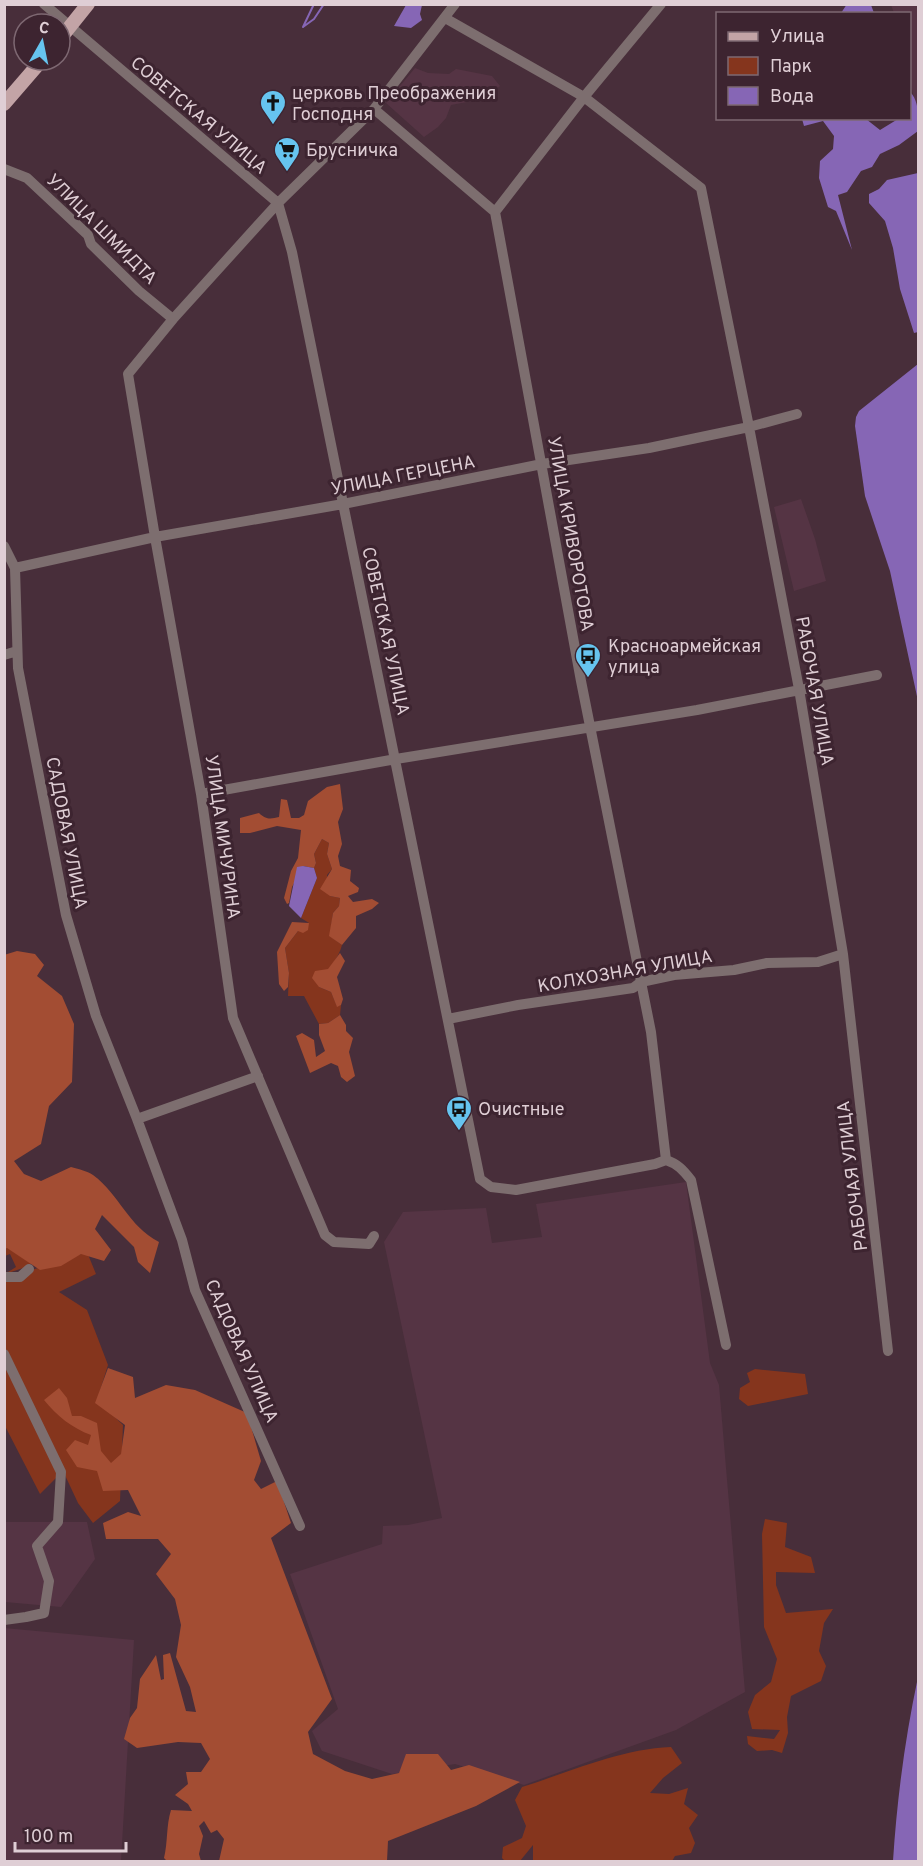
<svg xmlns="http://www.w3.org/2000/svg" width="923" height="1866" font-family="Overpass,sans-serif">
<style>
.built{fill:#553444}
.green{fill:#85351d}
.forest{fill:#a34d33}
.water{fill:#8666b5}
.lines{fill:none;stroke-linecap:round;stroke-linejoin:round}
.stream{stroke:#8666b5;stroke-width:2}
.minor{stroke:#7d6e6f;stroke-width:10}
.major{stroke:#c3a4a6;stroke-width:14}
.labels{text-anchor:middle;stroke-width:6;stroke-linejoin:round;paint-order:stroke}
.poi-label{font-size:18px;fill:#dfced5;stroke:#3d2430;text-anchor:start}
.street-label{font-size:18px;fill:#dfced5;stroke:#3d2430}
</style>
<rect width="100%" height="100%" fill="#482e3a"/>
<!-- built -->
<path class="built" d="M891,5H918V117L910,80V14L894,13Z
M415,68L428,73L449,74L456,69L492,76L500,86L483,99L451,105L446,118L438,127L424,137L386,103Z
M801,499L815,539L826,581L794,591L774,507Z
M686,1182L710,1363L719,1385L745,1692L676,1730L524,1785L455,1764L392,1774L322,1751L312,1731L338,1709L290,1574L382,1544L383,1526L408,1525L442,1518L384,1242L403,1212L486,1208L492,1243L542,1237L536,1204Z
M4,1522H87L95,1559L61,1607L5,1602Z
M4,1628L134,1640L121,1861H5Z"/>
<!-- green -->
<path class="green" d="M322,839L329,843L327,854L332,869L327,875L330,896L340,898L339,906L333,913L330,936L342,945C339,958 325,974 319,987L331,992L337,1006L341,1005L340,1015L328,1023L319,1024L304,996H288L289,973L285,948L298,931L309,923L301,918L317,878L314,868L316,863L314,854Z
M5,1247L36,1260L26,1267L5,1274L16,1267L10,1254L5,1256Z
M87,1252L96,1274L59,1292L87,1310L108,1365L97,1400L123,1425L120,1501L93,1523L78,1503L5,1347L4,1279Z
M4,1359L60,1474L40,1494L5,1426Z
M755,1369L805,1374L808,1394L748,1406L739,1399L740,1388L750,1382L747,1373Z
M765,1519L787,1523L785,1547L811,1557L815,1573L776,1572V1585L786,1613L833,1609L824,1623L819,1651L826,1666L821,1681L791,1696L787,1717L788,1733L782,1753L772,1750L757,1751L748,1744L747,1736L774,1739L780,1730L752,1729L748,1712L755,1695L771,1682L777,1659L764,1627L762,1534Z
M671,1747L682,1763L663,1778L650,1793L669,1794L688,1788L684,1804L698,1815L689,1828L695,1843L691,1853L675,1856L672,1861H533V1845L520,1861H505L502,1858L503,1847L522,1838L526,1826L515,1800L522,1787C570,1772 620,1749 671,1747Z"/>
<!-- forest -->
<path class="forest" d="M340,784L343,809L338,822L342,844L338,856L340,866L351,870L350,881L359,888L358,892L348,896L353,902L372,899L379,903L372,909L356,916V928L342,945L329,936L333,913L339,906L340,898L330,896L320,889L332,869L327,854L329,843L322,839L314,854L316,863L314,868L303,866L292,887L289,903L287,904L284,898L291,871L298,858L301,830L277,826L250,833H240V818L259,813C266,820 271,819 279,817L281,799L287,800L291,818H299L304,815L308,801L327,787Z
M292,922L309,923L308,930L303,933L298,931L285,948L289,973L288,987L284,991L279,984L277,952Z
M17,951L35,954L44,965L37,976L62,996L74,1024L72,1082L49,1106L41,1144L14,1161L24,1174L41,1181L71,1167C78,1169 87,1171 93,1175C120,1195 128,1226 159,1242L150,1273L138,1262L134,1247L102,1215L95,1229L111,1250L104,1261L81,1254L61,1266L40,1270L7,1248L5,1249L4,955Z
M340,953L345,961L337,977L343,999L341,1005L337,1007L331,992L319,987L312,978L315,971L328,969Z
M340,1015L346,1025V1031L353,1038L349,1052L355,1076L347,1082L341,1077L338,1066L331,1063L310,1073L296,1036L302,1033L314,1040L316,1057L325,1051L319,1035V1024L328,1023Z
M108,1368L133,1377L135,1398L166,1385L195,1390L247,1413L261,1461L254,1480L261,1489L277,1481L291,1523L271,1538L332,1699L308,1732L313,1754L345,1771L372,1779L399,1773L406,1754H438L451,1770L469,1765L520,1782L476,1806L388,1841L387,1861H219L224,1839L217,1830L211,1833L204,1821L199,1826L203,1836L199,1854L201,1861H167L164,1858C168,1842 166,1826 171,1810L192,1811L188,1804L175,1795L188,1784L186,1772H201L210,1759L201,1743L178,1742L137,1748L124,1739L130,1718L137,1708L140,1679L156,1655L161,1680L164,1679L163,1655L170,1653L186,1711L196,1712L190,1687L176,1657L181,1625L175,1599L156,1574L171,1554L158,1539H106L103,1523L128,1512L141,1516L128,1490L103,1491L97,1471L77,1467L66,1450L75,1440L88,1445L91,1435C72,1428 57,1416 44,1400L59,1388L67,1398L72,1416H81L97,1423L101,1451L111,1463L121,1454L125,1425L95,1403Z"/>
<!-- water -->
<path class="water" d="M847,4L871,5L874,13H841Z
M406,5H422L420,14L422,20L411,28L394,26Z
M910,92C919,100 919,119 918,131L899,145L880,154L872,167L861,171L847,192L838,195L852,250L836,211L828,207L819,178L820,161L833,149L834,136L823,121L804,126L802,119H866L880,130L898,119L910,118Z
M918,173V332L914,333L900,289L893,248L885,221L869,203V194L879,189L887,180Z
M918,364V701L890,571L865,496L855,426L856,417L859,411Z
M303,866L314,868L317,878L301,918L289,906L297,867Z
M918,1677V1861H893C897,1799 905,1738 918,1677Z"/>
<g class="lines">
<!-- stream -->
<path class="stream" d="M303,27L314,19L324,4
M303,27L314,4"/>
<!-- minor -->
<path class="minor" d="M44,4L278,203L292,252L480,1179L491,1187L516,1190L655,1164L666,1160
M445,18L584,97L701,188L749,427L799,689L843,954L888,1351
M374,109L495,212L581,681L651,1032L666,1160
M4,169L27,178L88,235L91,244L139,291L173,319
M495,212L584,97L661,4
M4,546L15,568L18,668L66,915L96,1016L137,1119L182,1240L195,1290L300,1526
M15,568L155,537L343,504L542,464L649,448L749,427L797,414
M4,655L17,651
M201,794L396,759L697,710L877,675
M448,1019L518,1005L633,988L641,982L674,975L734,970L767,963L818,962L843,954
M137,1119L258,1076
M666,1160C678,1164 683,1170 691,1180L726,1345
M374,1236L369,1244L334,1242L325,1235L233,1018L201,794L155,537L128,374L173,319L278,203L374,109L455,4
M4,1277H20L29,1269
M4,1354L61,1472L58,1522L37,1546L49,1581L44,1613L26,1617L4,1620"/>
<!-- major -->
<path class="major" d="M60,39L88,4
M4,104L42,60"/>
</g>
<!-- icons -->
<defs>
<symbol id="church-pin" viewBox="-11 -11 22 30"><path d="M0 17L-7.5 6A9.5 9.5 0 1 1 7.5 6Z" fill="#66c4ef" stroke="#3d2430"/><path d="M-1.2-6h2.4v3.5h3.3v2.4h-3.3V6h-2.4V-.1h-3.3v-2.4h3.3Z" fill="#111"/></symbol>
<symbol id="supermarket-pin" viewBox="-11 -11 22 30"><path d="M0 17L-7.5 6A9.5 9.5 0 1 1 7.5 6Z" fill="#66c4ef" stroke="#3d2430"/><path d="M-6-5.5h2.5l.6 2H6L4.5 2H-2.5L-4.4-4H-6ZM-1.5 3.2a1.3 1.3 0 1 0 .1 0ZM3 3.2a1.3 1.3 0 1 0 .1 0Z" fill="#111"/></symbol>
<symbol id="bus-pin" viewBox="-11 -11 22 30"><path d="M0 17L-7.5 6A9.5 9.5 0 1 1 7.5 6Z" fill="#66c4ef" stroke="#3d2430"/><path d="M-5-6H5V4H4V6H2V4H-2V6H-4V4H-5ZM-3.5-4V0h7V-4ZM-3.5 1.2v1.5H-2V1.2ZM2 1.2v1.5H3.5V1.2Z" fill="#111"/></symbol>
</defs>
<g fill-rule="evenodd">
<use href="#church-pin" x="258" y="88" width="30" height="40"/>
<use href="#supermarket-pin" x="272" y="135" width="30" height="40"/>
<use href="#bus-pin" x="573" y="641" width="30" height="40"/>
<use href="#bus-pin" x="444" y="1094" width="30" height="40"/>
</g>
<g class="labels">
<!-- poi labels -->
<g class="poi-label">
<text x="292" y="99">церковь Преображения<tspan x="292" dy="21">Господня</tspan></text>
<text x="306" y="156">Брусничка</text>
<text x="608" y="652">Красноармейская<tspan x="608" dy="21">улица</tspan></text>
<text x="478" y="1115">Очистные</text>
</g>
<!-- street labels -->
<g class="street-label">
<text transform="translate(199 115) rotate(40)" y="6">СОВЕТСКАЯ УЛИЦА</text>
<text transform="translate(102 229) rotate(45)" y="6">УЛИЦА ШМИДТА</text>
<text transform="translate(403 475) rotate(-11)" y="6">УЛИЦА ГЕРЦЕНА</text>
<text transform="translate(571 534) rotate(80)" y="6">УЛИЦА КРИВОРОТОВА</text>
<text transform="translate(386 631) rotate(78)" y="6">СОВЕТСКАЯ УЛИЦА</text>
<text transform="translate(815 691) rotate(80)" y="6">РАБОЧАЯ УЛИЦА</text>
<text transform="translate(67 833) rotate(79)" y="6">САДОВАЯ УЛИЦА</text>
<text transform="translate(223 837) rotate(82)" y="6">УЛИЦА МИЧУРИНА</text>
<text transform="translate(625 971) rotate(-10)" y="6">КОЛХОЗНАЯ УЛИЦА</text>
<text transform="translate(852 1176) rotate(-97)" y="6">РАБОЧАЯ УЛИЦА</text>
<text transform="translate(242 1351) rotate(66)" y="6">САДОВАЯ УЛИЦА</text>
</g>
</g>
<!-- border -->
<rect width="923" height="1866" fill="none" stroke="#dfced5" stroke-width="12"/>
<!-- legend -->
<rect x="716" y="12" width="195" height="108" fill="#3d2430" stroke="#7e6872" stroke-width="1.5"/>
<rect x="728" y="32" width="30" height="9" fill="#c3a4a6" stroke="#7e6872" stroke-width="1.5"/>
<text x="770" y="42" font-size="18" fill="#dfced5">Улица</text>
<rect x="728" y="57" width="30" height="18" fill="#85351d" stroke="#7e6872" stroke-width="1.5"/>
<text x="770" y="72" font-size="18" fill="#dfced5">Парк</text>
<rect x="728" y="87" width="30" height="18" fill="#8666b5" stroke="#7e6872" stroke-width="1.5"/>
<text x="770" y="102" font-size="18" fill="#dfced5">Вода</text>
<!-- north arrow -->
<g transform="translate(42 42) rotate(9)"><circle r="28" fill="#3d2430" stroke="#7e6872" stroke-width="1.5"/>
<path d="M0-4.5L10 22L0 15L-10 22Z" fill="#66c4ef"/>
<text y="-9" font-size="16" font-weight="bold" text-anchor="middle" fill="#dfced5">С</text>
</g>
<!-- scale -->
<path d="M15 1842v9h111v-9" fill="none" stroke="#dfced5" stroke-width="3"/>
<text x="24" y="1842" font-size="18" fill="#dfced5" stroke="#3d2430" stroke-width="4.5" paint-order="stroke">100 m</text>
</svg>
